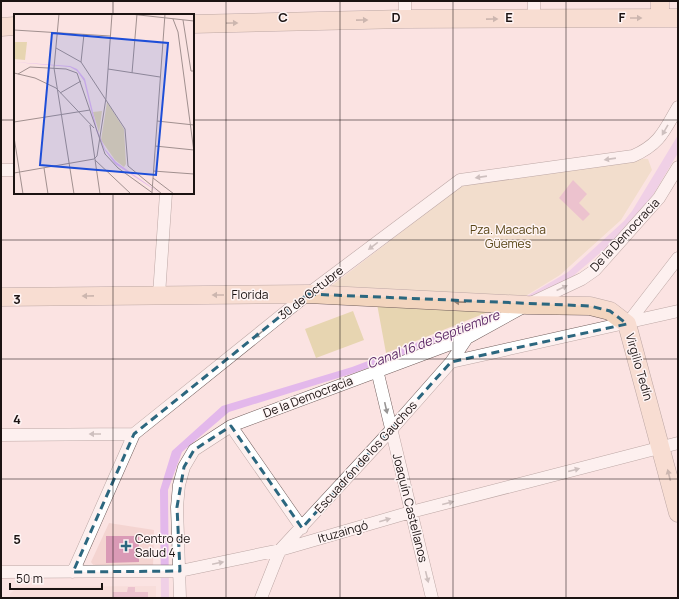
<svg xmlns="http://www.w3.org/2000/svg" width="679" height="599" font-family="Manrope,sans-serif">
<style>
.built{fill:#f4d4d1}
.green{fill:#e7d5b1}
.water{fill:#e3b8eb}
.building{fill:#da9ab6}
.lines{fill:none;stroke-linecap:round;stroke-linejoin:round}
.street-casing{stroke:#715e5c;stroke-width:13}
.secondary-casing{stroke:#715e5c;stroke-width:19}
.street{stroke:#fff;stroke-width:12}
.secondary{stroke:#f3d5be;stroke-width:18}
.oneway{fill:#927e71}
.oneway2{fill:#989594}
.marked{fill:none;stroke:#2c677f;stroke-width:3;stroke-dasharray:8 5;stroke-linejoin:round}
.grid{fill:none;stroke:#1b1312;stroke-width:1;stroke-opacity:0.55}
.poi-dot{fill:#2c677f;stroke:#fef4f4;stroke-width:1.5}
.labels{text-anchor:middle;stroke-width:3;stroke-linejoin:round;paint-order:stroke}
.park-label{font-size:12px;fill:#594516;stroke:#fef4f4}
.street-label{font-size:12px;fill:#1b1312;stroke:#fef4f4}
.poi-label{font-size:12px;fill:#1b1312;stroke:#fef4f4;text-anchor:start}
.water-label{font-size:13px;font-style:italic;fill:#5d2a68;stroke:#fef4f4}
.inset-road{fill:none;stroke:#a1908f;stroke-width:1}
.view{fill:#1d4ed8;fill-opacity:0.15;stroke:#1d4ed8;stroke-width:2}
.inset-edge{fill:none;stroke:#1b1312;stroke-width:2}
.grid-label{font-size:13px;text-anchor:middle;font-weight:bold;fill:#1b1312;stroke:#fef4f4;stroke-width:3;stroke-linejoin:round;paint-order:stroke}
</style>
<rect width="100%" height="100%" fill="#fbe3e2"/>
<!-- built -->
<path class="built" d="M109,523L154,530L153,568L95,567L91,562Z
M156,586V598H10V594L17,587Z"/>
<!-- green -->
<path class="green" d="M636,158L648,159L652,170L621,220L560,275L524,297L330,287L452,193L459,185Z
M377,304L488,312L386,353Z
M353,311L364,340L316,358L305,329Z"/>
<!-- water -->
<path class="water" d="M678,135V153L640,217L634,224L572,277L477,328L354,373L229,412L182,452L168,490L169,598H161L160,490L172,451L222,406L352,367L493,314L522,299L568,272L624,221L632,211Z"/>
<!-- building -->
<path class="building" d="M573,180L587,194L579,203L590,214L583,221L559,198Z
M106,536H139V562L106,563Z
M128,587H135V592H148V598H113V592H127Z"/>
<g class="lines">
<defs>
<path id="street" d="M534,1V18
M405,19V1
M1,170H15
M159,295L166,193
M627,324L678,258
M451,362L678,311
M377,370L432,598
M231,426L302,528
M1,435L134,434
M1,572L180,571L280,550L411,512L678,443
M73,572L134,434L308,294L460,180L633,156C660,144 664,131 678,107
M180,598L177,507L179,485L184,467L194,450L231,426L467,338L527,305L582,279L595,270L659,198L678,167
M261,598L280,550L391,430L451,362L467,338"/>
<path id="secondary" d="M660,1V18
M193,24L405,19L678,18
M1,27L15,26
M1,297L308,294L527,305L590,306L610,311L627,324L678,513"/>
</defs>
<!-- street casing -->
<use href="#street" class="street-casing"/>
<!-- secondary casing -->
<use href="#secondary" class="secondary-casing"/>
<!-- street -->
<use href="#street" class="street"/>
<!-- secondary -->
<use href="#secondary" class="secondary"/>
</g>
<!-- one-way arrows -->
<defs><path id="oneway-solid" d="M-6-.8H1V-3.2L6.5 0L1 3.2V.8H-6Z"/></defs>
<g class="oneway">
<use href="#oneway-solid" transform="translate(636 18)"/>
<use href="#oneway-solid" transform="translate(492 19) rotate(-1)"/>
<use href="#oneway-solid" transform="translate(362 20) rotate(-1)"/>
<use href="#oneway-solid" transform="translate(232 23) rotate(-1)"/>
<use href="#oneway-solid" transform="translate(218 295) rotate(180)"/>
<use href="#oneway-solid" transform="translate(88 296) rotate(179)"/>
<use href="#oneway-solid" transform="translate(460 302) rotate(-177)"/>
<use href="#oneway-solid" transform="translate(669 475) rotate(-104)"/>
</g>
<g class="oneway2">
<use href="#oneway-solid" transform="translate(665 130) rotate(120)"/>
<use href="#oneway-solid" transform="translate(610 159) rotate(172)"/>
<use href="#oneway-solid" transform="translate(481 177) rotate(172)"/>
<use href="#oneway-solid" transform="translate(373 246) rotate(143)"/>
<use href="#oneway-solid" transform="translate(562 288) rotate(-25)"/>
<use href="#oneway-solid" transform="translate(259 334) rotate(141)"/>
<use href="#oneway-solid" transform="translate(386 408) rotate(77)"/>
<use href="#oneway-solid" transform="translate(95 434) rotate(180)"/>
<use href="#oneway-solid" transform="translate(574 470) rotate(-15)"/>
<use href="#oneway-solid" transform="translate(448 503) rotate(-15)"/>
<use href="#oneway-solid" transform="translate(385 520) rotate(-16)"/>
<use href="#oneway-solid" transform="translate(218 563) rotate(-12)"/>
<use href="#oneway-solid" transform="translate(427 577) rotate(76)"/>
</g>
<!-- marked area -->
<path d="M0 0H679V599H0ZM308,294L590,306L610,311L627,324L451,362L302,528L231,426L194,450L184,467L177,507L180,571L73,572L134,434Z" fill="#fbe3e2" fill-opacity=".55" fill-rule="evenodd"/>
<path class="marked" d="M308,294L590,306L610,311L627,324L451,362L302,528L231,426L194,450L184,467L177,507L180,571L73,572L134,434Z"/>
<!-- grid -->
<path class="grid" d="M113,1V15M226,1V598M340,1V598M453,1V598M566,1V598M1,120H15M193,120H678M113,193V598M1,240H678M1,359H678M1,479H678"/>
<!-- markers -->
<path class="poi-dot" d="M124 540h4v4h4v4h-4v4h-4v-4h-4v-4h4z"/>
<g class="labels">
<!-- park labels -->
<g class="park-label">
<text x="508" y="234">Pza. Macacha<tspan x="508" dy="14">Güemes</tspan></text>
</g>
<!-- street labels -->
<g class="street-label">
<text transform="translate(625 235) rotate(-47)" y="4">De la Democracia</text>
<text transform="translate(311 293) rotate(-38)" y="4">30 de Octubre</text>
<text x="250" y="299">Florida</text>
<text transform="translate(639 367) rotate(74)" y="4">Virgilio Tedín</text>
<text transform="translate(308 397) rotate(-21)" y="4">De la Democracia</text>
<text transform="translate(366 457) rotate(-48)" y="4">Escuadrón de los Gauchos</text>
<text transform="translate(410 508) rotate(76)" y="4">Joaquín Castellanos</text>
<text transform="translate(343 532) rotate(-16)" y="4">Ituzaingó</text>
</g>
<!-- poi labels -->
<g class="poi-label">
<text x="135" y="543">Centro de<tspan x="135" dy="14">Salud 4</tspan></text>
</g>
<!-- water labels -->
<g class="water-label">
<text transform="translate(433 339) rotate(-21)" y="5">Canal 16 de Septiembre</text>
</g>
</g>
<!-- overview -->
<g transform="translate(14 14)">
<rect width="180" height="180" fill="#fbe3e2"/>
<path d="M0,28H13L11,46L0,45ZM93,88L110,115L112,150L110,153L101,146L87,126ZM88,97L85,119L79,98Z" fill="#e7d5b1"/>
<path d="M0,48L56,52L63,55L71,65L83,115L91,135L102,148L147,180L101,150L90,135L82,116L70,67L63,57L56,53Z" fill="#e3b8eb"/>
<path class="inset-road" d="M45,0L40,54L60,180M116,0L180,7M159,5L164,18L180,138M169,6L177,57H180M0,16L96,22M42,34L67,48L111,115L114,152L148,180M67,48L70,20M94,55L146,63M0,59L21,64L42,74L80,114M118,59L123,0M4,60L16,53L52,55L63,59L91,140L104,154L140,180M46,79L67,67M143,107L180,111M0,108L76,96M76,111L86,180M0,123L9,180M141,132L180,136M81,146L117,180M30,154L34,180M139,157L180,160M0,159L80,145L83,142L92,84L98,0M139,164L160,180M138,178L151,0"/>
<path class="view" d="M38,19L154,29L142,161L26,151Z"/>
<rect width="180" height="180" class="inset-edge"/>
</g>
<g class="grid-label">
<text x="283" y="22">C</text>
<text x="396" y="22">D</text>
<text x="509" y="22">E</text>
<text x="622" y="22">F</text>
<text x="17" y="304">3</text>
<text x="17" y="424">4</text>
<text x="17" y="544">5</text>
</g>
<!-- border -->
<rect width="679" height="599" fill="none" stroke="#1b1312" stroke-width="4"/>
<!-- scale -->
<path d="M10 583v6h92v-6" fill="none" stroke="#1b1312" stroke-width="2"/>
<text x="16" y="583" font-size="12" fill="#1b1312" stroke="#fef4f4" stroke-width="3" paint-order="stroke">50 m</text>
</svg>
